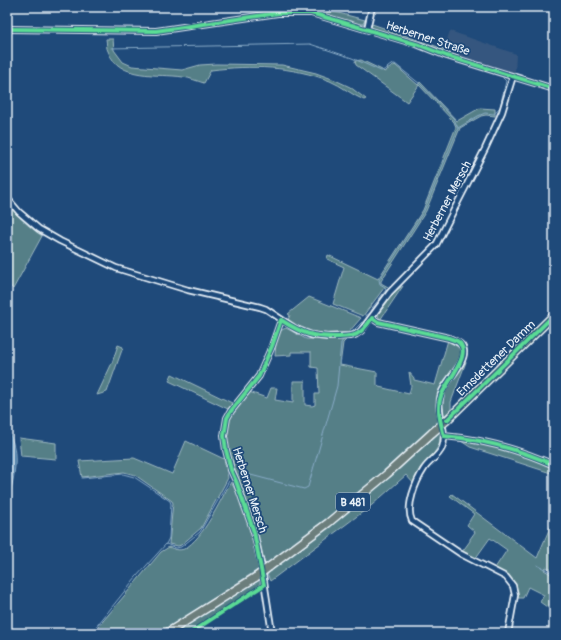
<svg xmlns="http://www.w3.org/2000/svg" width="561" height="640" font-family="Pangolin,sans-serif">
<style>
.built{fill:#36577f}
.green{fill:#547f87;stroke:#9eb8c0}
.water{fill:#4a7ca7;stroke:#89abc7}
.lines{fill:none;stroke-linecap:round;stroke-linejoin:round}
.stream{stroke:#89abc7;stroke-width:1}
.street-casing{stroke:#e8f1f8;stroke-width:8}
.primary-casing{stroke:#e8f1f8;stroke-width:10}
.street{stroke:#1f4a7a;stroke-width:4.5}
.primary{stroke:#6c7e7c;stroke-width:7}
.primary-bridge-casing{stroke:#e8f1f8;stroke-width:10;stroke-linecap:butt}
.primary-bridge{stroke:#6c7e7c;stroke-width:7}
.cycleway-casing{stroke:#1f4a7a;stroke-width:6}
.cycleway{stroke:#5adb95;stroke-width:4}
.labels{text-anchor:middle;stroke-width:3.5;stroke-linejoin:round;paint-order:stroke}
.shield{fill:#1f4a7a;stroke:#acbfd2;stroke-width:1}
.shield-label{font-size:11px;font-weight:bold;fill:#e8f1f8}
.street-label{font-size:12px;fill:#e8f1f8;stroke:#1f4a7a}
</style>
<rect width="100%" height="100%" fill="#1f4a7a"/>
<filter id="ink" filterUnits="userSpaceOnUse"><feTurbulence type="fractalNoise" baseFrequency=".025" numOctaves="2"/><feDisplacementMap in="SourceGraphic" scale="8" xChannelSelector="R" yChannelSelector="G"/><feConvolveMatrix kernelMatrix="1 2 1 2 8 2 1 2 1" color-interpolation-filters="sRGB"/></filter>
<g filter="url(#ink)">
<!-- built -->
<path class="built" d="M450,31L516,54L515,73L443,51Z"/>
<!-- green -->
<path class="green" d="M320,8L365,20L363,24H359L314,12V9Z
M372,24L444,49L443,51L371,28Z
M106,39H113L114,50L123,62L132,66L182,70L200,65L216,64L282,65L316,73L335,80L350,87L366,99L364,100C352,95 342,86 330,81C292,66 251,65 211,70L204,83C197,81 190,78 183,77C158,73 119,81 108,51C106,48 107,43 106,39Z
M361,60L382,70L384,72L393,66L395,65L418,85L420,82L457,121L480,108L495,109V116L486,115L481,116L460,128L426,211L381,281V283L388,287L384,288L363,316L333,304L344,267L327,259L328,255L378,279L423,210L456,127L454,122L419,85L407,102L356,65L355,61Z
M7,203C17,216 28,226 42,236L13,289L7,282Z
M403,286L380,320L378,315L379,311L395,291Z
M309,297L361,318L348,333C322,334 310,334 288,320L290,315L288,314Z
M286,328L306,339L346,340L343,343L340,365L377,372V385L379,387L409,394L411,386L409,372L414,378V380L435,385L448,340C457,343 464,347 461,357L466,362L451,402V409L439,421L441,430L439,445L433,455L420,468L414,484L406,475L372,505L270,581L262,559L255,527L235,468L230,457L227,437L229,419L241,400L249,392L267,398L271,388H277L275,400L293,403V381H305V405L312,406L315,405V394H319L318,368L311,367V352H291V355L275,356C276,346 275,331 286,328Z
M118,345L123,347L107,392L97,395L112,363Z
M172,374L232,403L228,409L169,381Z
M19,438L56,443V459L21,456Z
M458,439C490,446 523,453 554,466V474L470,447Z
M186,441L224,459L228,478L201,528L181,545L178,546L169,544L173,503L172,501L135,475L124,472L82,477L79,461L134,458L172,474Z
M231,482C247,509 252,539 259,569L160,633H93L161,552L169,547C173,549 179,551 184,549C204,538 219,502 231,482Z
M452,494L537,558L554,518V571L546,567L544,570L554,576V612L540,602L544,595L528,587L523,598H518C517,582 508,575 495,568L507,550L490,538L475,559L462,552L470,541V539L475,532L467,525L474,514L450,496Z
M260,578V584L246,595L196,629L189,633H174Z"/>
<!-- water -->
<path class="water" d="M7,429C22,454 13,480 7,506Z"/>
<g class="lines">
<!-- stream -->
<path class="stream" d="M111,48L310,44L352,58L381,71C387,70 389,64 395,64L420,84L454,119L458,128
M366,316L386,290L385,287L380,284L379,280L424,211L458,128L478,116L485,113L494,114L500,107L506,81L503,78
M351,333L362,322
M239,474L243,473L304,489L308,487L337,386L341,343L343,340
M82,478L123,474L134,477L170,501L171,504L169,538L166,544L136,577L91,633
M166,544L176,548L181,547L200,532L229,481
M537,565L554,574"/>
<defs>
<path id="street" d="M7,29L156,31L278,13H311L419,45L447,56L554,89
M367,29L372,7
M7,198L19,212L39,229L60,241L116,268L188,290L260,307L266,309L296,329L311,335L327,337L350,336L355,335L361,331L390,292L436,245L485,149L502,112L513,76
M372,318L378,322L449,338C455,341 463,343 464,351C465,365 445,381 441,394C435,413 449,431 442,448C438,457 429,461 424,469C416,481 405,507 412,521L461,554L506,577L513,586L515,595L508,633
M444,436C481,439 520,450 554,465
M272,633L262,568L254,532L236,481L231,470L226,450L224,436L227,418L231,411L259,376L272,346L281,320"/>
<path id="primary" d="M447,420L554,315
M269,567L328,523L387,474L433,432
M167,633L256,577"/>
</defs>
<!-- street casing -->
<use href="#street" class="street-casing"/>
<!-- primary casing -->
<use href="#primary" class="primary-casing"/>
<!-- street -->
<use href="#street" class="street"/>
<!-- primary -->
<use href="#primary" class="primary"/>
<defs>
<path id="primary-bridge" d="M433,432L447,420
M256,577L269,567"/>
</defs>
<!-- primary-bridge casing -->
<use href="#primary-bridge" class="primary-bridge-casing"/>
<!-- primary-bridge -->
<use href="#primary-bridge" class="primary-bridge"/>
<defs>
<path id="cycleway" d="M7,29L156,31L278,13H311L419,45L447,56L554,89
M447,420L554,315
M190,633L264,585L254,532L236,481L231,470L226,450L224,436L227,418L231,411L259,376L272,346L281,320C303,334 312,337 339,337C345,336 352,337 357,334C363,331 368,324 372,318L378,322L449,338C451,339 455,340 457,341C476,353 443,384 440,399C437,411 441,424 444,436C481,439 520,450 554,465"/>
</defs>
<!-- cycleway casing -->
<use href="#cycleway" class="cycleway-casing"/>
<!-- cycleway -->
<use href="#cycleway" class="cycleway"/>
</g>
</g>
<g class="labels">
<!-- shield labels -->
<rect class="shield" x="336" y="493" width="34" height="18" rx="3"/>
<g class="shield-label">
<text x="353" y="506">B 481</text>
</g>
<!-- street labels -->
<g class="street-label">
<text transform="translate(428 38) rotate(18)" y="4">Herberner Straße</text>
<text transform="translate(447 201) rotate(-62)" y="4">Herberner Mersch</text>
<text transform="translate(496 358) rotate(-44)" y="4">Emsdettener Damm</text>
<text transform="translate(250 490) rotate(72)" y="4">Herberner Mersch</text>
</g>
</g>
<!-- margin -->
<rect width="561" height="640" fill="none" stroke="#1f4a7a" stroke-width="24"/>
<rect x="12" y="12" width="537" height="616" fill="none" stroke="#e8f1f8" stroke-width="1.5" filter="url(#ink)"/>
</svg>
